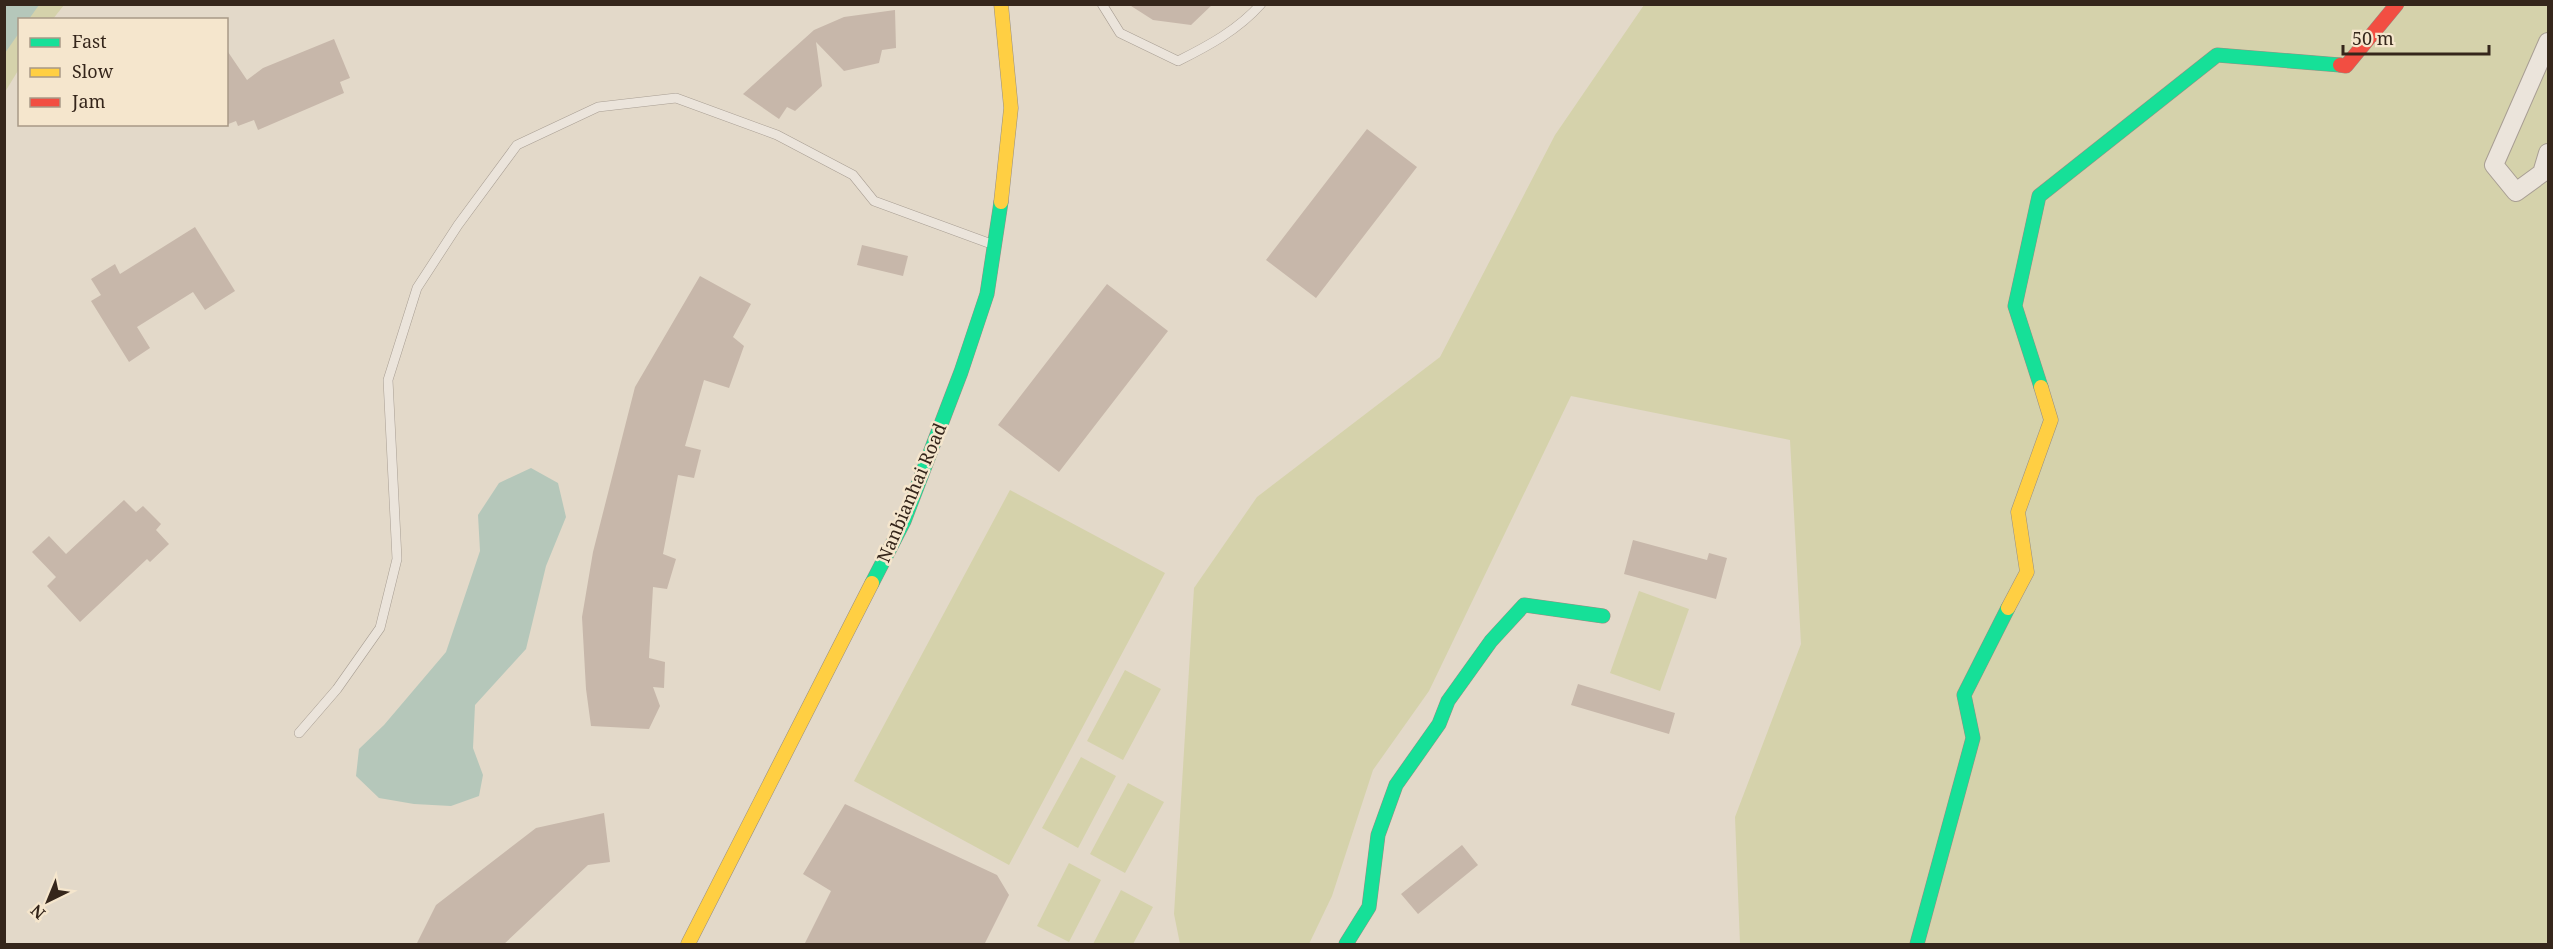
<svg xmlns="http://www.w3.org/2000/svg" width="2553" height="949" font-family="'Noto Serif',serif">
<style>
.green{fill:#d5d2ab}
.water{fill:#b5c7ba}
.building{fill:#c7b7aa}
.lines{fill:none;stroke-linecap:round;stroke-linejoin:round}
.lane-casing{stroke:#a89e93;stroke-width:10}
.street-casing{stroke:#a89e93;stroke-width:20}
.fast-casing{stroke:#978e83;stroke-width:15}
.slow-casing{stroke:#978e83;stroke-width:15}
.jam-casing{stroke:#978e83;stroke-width:15}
.lane{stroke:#ebe4db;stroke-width:9}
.street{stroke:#ebe4db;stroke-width:18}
.fast{stroke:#16e098;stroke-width:14}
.slow{stroke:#ffcf43;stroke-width:14}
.jam{stroke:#f24e42;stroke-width:14}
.labels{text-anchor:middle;stroke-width:5;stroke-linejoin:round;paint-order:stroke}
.street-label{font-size:18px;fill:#35261b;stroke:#f5e6cd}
</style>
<rect width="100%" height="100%" fill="#e3d9c9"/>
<!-- green -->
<path class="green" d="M5,5H64L53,19L20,20L19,69L5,92Z
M1644,5H2548V944H1740L1735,817L1801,644L1790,440L1571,396L1429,691L1373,770L1332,896L1309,944H1180L1174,914L1194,588L1257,497L1440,357L1555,135Z
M1010,490L1165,573L1009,865L854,781Z
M1639,591L1689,609L1660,691L1610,673Z
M1125,670L1161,689L1123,760L1087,741Z
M1081,757L1116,776L1078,848L1042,828Z
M1128,783L1164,802L1125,873L1090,854Z
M1069,863L1101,880L1069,942L1037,926Z
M1121,890L1153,907L1133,944H1093Z"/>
<!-- water -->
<path class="water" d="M5,4L39,5L29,19L20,20L19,33L5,53Z
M531,468L558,483L566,517L546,566L526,649L475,705L473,748L483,775L479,796L451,806L414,804L379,798L356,776L359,749L384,725L446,652L480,551L478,515L499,483Z"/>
<!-- building -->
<path class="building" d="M1128,4H1213L1191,25L1153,20Z
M895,10L896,48L882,50L879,63L844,71L816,42L822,86L795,111L787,107L779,119L743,94L814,30L844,17Z
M334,39L350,78L340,82L344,93L258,130L254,120L238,126L236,121L226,125V49L247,80L263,68Z
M1367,129L1417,167L1316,298L1266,260Z
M195,227L235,291L205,310L193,292L137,327L150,348L129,362L91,301L101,295L91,279L115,264L120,274Z
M862,245L908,256L903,276L857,265Z
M700,276L751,304L733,337L744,346L729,388L704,380L685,446L701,450L694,478L678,475L663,554L676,559L667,589L653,587L649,658L665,662L664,688L653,687L660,706L649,729L591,726L586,689L582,617L593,552L635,387Z
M1107,284L1168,331L1059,472L998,425Z
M124,500L136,512L143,506L161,524L156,530L169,544L150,562L147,559L80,622L47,586L56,577L32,552L49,536L66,554Z
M1633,540L1707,560L1709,553L1727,558L1716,599L1624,574Z
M1578,684L1675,713L1669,734L1571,705Z
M845,804L997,875L1009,895L984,945H804L831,891L803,874Z
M604,813L610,862L588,865L503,945H416L436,905L536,828Z
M1462,845L1478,865L1418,914L1401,894Z"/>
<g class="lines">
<defs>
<path id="lane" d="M1102,4L1120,33L1178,61C1208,46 1238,30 1261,4
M299,733L337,689L380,628L397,559L388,380L417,288L458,225L517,145L598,107L676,98L777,135L853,175L874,201L994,245"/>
<path id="street" d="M2548,42L2494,165L2516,192L2542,173L2548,153"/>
<path id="fast" d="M2041,387L2015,306L2039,196L2217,55L2340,65
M872,583L904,521L961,372L987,294L1001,202
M1346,944L1369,907L1378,835L1396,785L1439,724L1448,701L1491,641L1524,605L1603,616
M1917,944L1973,738L1964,695L2008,608"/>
<path id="slow" d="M1001,4L1011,108L1001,202
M2008,608L2027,572L2018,512L2051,420L2041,387
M688,944L872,583"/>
<path id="jam" d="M2340,65L2346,66L2397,4"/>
</defs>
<!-- lane casing -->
<use href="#lane" class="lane-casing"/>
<!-- street casing -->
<use href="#street" class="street-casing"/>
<!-- fast casing -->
<use href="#fast" class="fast-casing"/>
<!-- slow casing -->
<use href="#slow" class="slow-casing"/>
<!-- jam casing -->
<use href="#jam" class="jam-casing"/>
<!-- lane -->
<use href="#lane" class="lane"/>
<!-- street -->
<use href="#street" class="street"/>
<!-- fast -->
<use href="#fast" class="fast"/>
<!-- slow -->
<use href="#slow" class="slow"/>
<!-- jam -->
<use href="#jam" class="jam"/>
</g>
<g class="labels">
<!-- street labels -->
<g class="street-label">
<text transform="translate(912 493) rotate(-67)" y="6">Nanbianhai Road</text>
</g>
</g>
<!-- border -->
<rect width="2553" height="949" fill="none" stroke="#35261b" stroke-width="12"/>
<!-- legend -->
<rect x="18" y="18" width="210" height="108" fill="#f5e6cd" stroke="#a89986" stroke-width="1.5"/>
<rect x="30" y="38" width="30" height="9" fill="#16e098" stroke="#a89986" stroke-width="1.5"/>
<text x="72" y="48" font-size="18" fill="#35261b">Fast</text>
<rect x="30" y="68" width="30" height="9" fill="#ffcf43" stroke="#a89986" stroke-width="1.5"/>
<text x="72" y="78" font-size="18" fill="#35261b">Slow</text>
<rect x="30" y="98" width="30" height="9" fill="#f24e42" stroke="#a89986" stroke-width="1.5"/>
<text x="72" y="108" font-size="18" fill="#35261b">Jam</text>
<!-- north arrow -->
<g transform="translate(48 901) rotate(223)" stroke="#f5e6cd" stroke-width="4.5" paint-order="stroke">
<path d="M0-4.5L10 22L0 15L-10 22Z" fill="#35261b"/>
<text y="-9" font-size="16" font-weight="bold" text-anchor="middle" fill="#35261b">N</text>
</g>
<!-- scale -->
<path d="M2343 45v9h146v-9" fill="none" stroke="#35261b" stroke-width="3"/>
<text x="2352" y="45" font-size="18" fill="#35261b" stroke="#f5e6cd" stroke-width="4.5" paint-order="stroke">50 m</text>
</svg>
